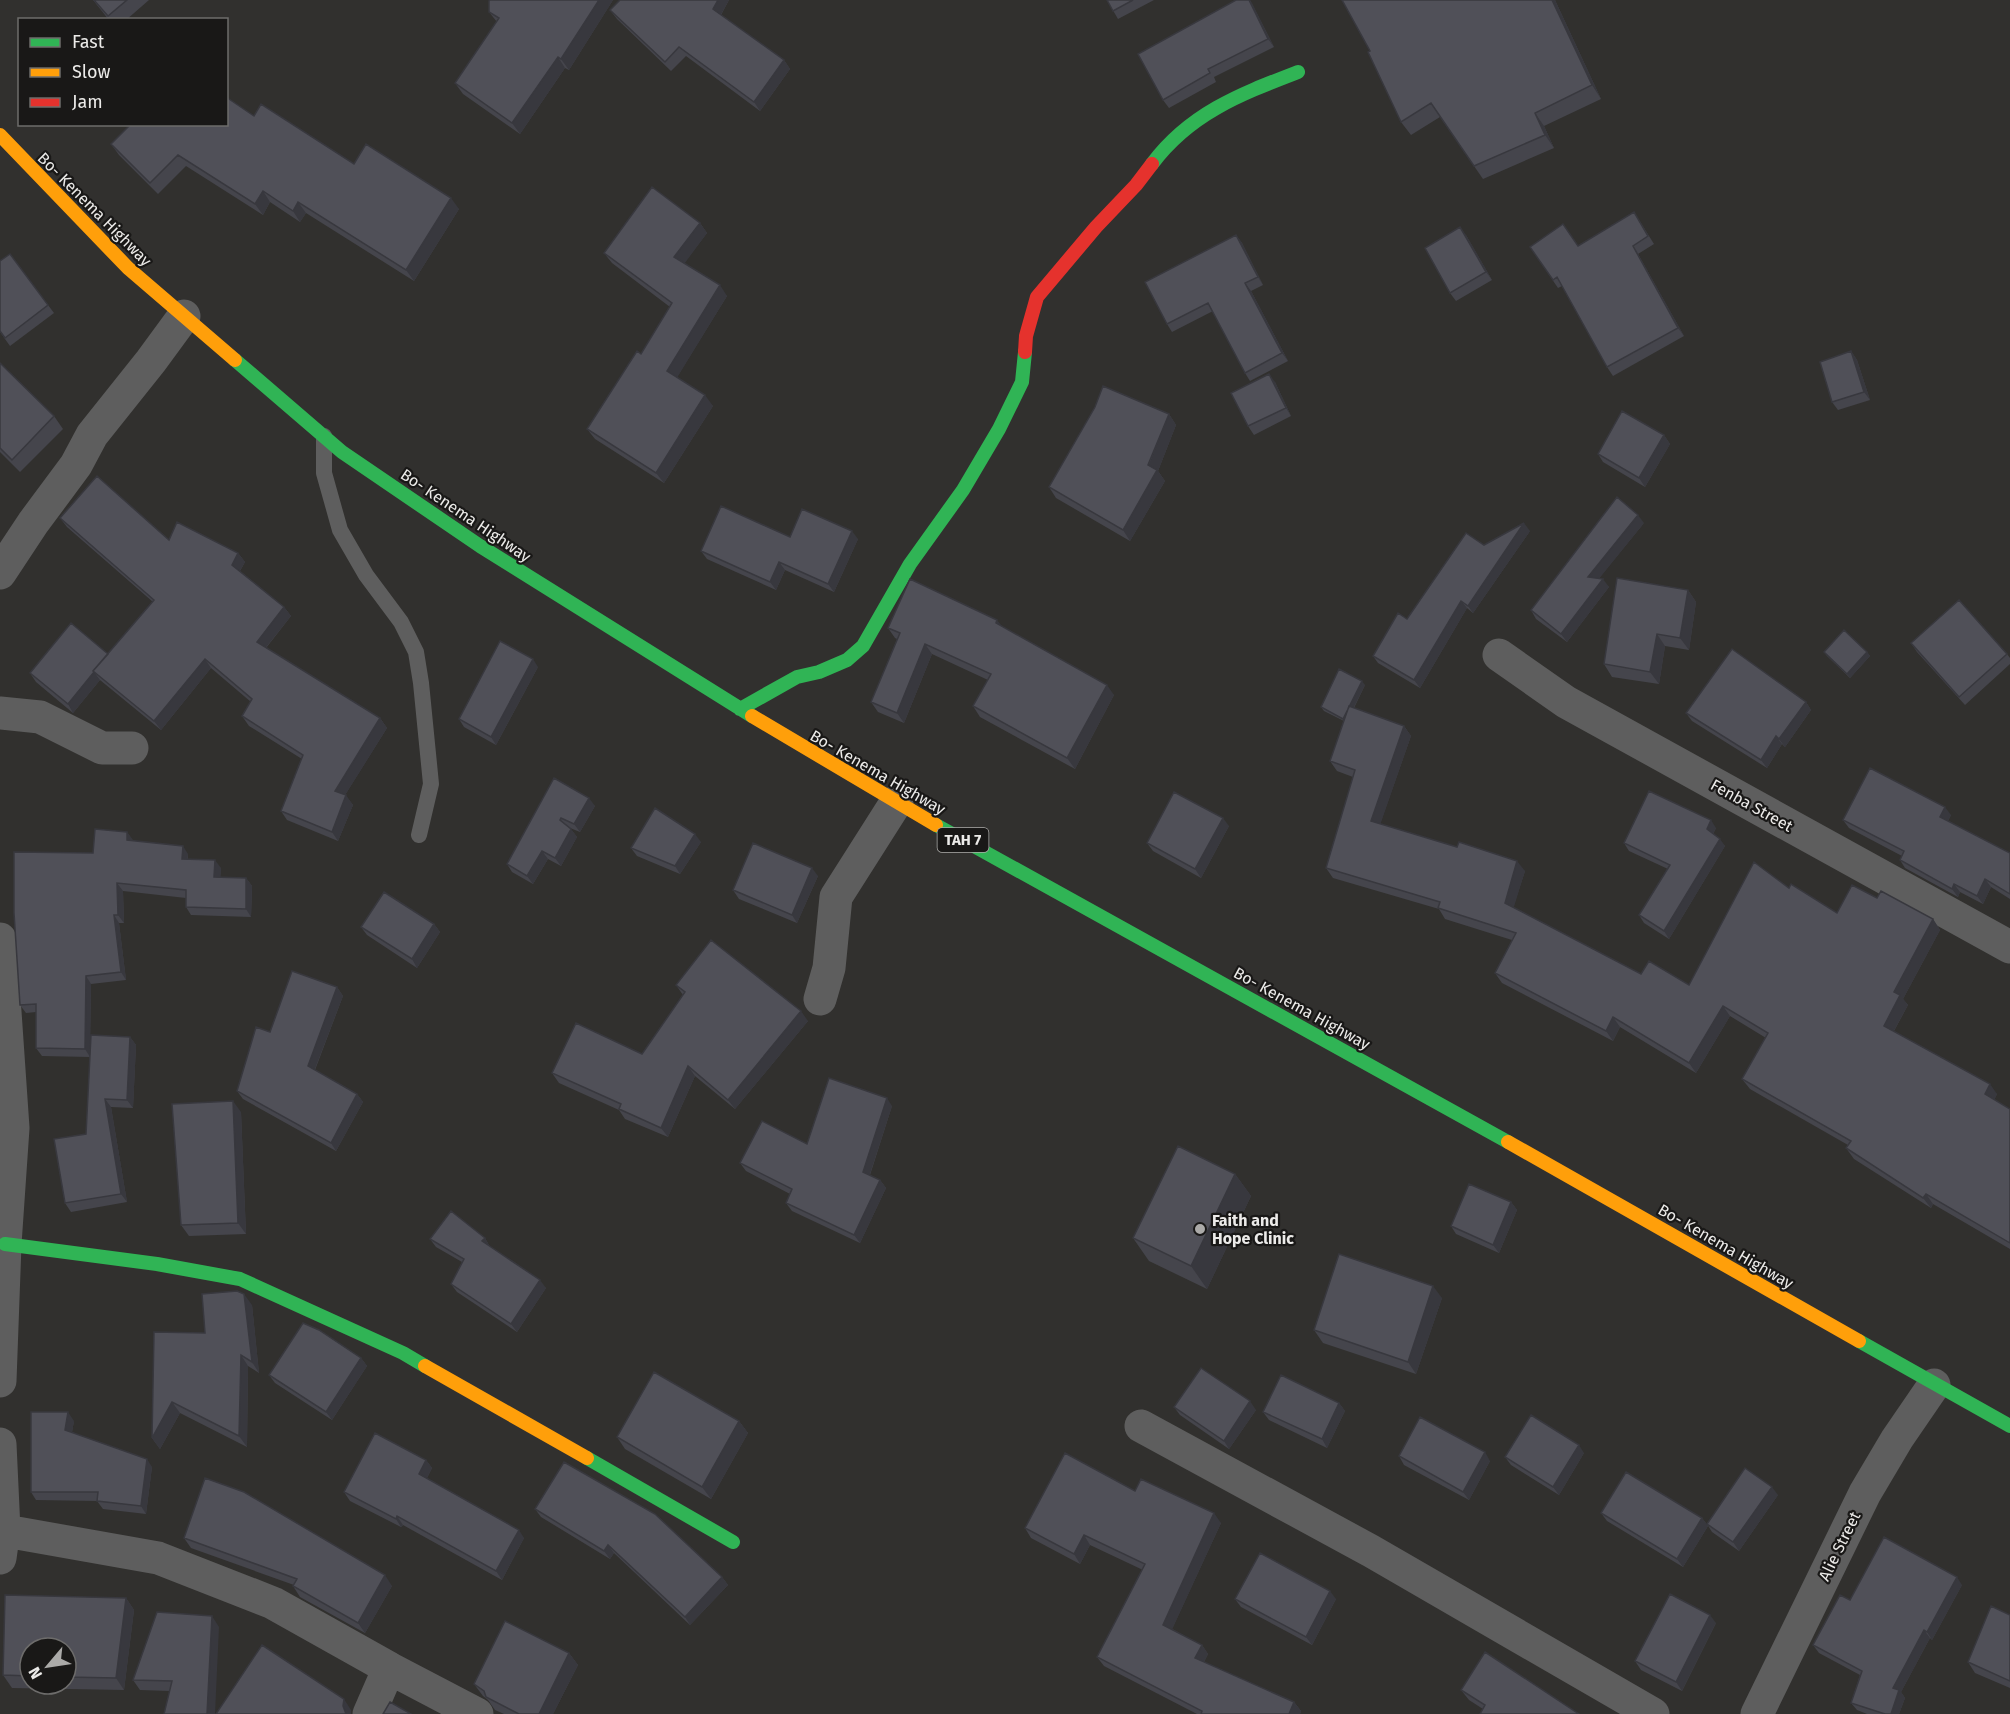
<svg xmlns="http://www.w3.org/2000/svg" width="2010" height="1714" font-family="'Fira Sans',sans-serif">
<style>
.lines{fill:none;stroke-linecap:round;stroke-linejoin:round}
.lane{stroke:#5e5e5e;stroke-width:16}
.street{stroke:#5e5e5e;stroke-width:33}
.fast{stroke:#30b455;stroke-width:14}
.slow{stroke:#ff9f0a;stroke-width:14}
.jam{stroke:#e5322d;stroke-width:14}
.wall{fill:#45454c;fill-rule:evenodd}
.shaded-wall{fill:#38383e}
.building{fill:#505058;stroke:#38383e;stroke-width:1.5}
.poi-dot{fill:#abaaa8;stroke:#191817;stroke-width:2}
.labels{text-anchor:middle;stroke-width:4.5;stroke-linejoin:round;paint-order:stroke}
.shield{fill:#191817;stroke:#adacaa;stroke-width:1.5}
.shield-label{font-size:15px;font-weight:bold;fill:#ecebe9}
.street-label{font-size:16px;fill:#ecebe9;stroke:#191817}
.poi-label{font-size:16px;font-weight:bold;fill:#ecebe9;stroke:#191817;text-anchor:start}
</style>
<rect width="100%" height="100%" fill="#31302e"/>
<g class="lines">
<!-- lane -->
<path class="lane" d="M324,436V473L340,530L366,575L401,622L416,652L421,683L431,784L419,835"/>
<!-- street -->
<path class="street" d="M0,573L33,523L76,465L92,435L151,361L184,316
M1499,655L1566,702L2010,947
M0,713L40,717L102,748H132
M0,939L13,1128L5,1244L0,1381
M820,999L829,968L836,897L897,801
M1141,1426L1371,1551L1653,1714
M0,1444L4,1530L0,1558
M0,1530L158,1558L273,1603L389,1668L477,1714
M369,1714L389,1668
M1757,1714L1865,1493L1897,1439L1934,1385"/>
<!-- fast -->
<path class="fast" d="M1152,164C1190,113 1241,94 1298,72
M235,360L342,452L480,546L752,716
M740,709L797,677L819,672L847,660L863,646L910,564L963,490L999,429L1022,382L1025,352
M936,825L1508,1142
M5,1244L157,1264L240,1279L403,1353L425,1366
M1859,1341L2010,1426
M587,1458L733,1542"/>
<!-- slow -->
<path class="slow" d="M0,135L128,268L235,360
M752,716L936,825
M1508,1142L1859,1341
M425,1366L587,1458"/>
<!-- jam -->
<path class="jam" d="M1025,352L1026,336L1037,297L1096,227L1136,185L1152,164"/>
</g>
<!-- wall -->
<path class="wall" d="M93,0H149L126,20H109Z
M490,0H613L569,70L565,68L520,134L463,94L455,83L497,22L489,12Z
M620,0H729L721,15L784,60L790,69L760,111L686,56L671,71L617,19L610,10Z
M1107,0H1154L1118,19Z
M1236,0H1250L1274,47L1214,77L1216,82L1169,108L1163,100Z
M1342,0H1555L1601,99L1544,126L1554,148L1483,179L1440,117L1411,135L1401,122L1370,51Z
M254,116L354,164L459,209L414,281L306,213L300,222L270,202L263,215L186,166L158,194L119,155L111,144Z
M1634,212L1654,244L1638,254L1684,336L1613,376L1607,367L1562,286L1558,288L1530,247L1578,246Z
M700,223L707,233L684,263L727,296L677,377L713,406L664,483L595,439L587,429L641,354L670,307L612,263L604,253Z
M1236,235L1242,243L1263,285L1251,291L1288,361L1250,381L1245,373L1213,311L1172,332L1167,324Z
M1466,235L1492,280L1456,301L1450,293Z
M10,254L54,313L10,346L0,332Z
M1851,351L1857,360L1870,400L1838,410L1832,402Z
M0,363L54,416L63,429L20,472L0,452Z
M1275,382L1291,416L1254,435L1248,426Z
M1169,414L1176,425L1158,471L1165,481L1130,541L1056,498L1049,487Z
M1664,435L1670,444L1645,487L1603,462L1598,454Z
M60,518L238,553L245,562L240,571L284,607L291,616L266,648L380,718L387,728L345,795L353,805L338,841L287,820L281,811L302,759L249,726L242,716L251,702L211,668L161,730L100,680L73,713L36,682L30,673L108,654L153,602L67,527Z
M1644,523L1599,578L1609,587L1567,642L1536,619L1531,610Z
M1530,531L1473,613L1467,608L1420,688L1378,663L1373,656L1407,619L1484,545Z
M790,537L858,539L834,592L785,570L776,590L707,559L701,551Z
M1688,590L1696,602L1689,650L1665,646L1659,684L1612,677L1604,664Z
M1003,627L1114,695L1075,769L980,717L973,706L988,680L932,654L904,723L878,712L871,702L897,639L895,638L888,628Z
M1911,643L2007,654L2010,658V664L1965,705L1917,652Z
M1824,652H1867L1870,656L1850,678L1827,656Z
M538,667L496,745L464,727L459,719Z
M1365,685L1354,708L1404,726L1411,736L1380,824L1525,871L1513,908L1641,974L1689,985L1789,888L1837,913L1877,898L1933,919L1940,930L1903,999L1908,1005L1894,1031L1997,1094L1994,1100L2010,1109V1249L1933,1204L1931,1208L1854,1159L1846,1148L1848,1145L1750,1089L1742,1079L1766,1038L1730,1016L1696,1073L1620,1027L1613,1041L1502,983L1495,973L1512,940L1445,919L1439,909L1333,878L1326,868L1353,777L1337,771L1330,761L1344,721L1324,711L1321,707Z
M1806,702L1811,710L1785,747L1782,744L1767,768L1692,721L1686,713Z
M554,778L595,806L580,832L570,828L577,837L561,866L548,859L533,884L512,872L507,864Z
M1951,815L1948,821L2010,853V899L1991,887L1983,904L1960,892L1958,897L1905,868L1900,860L1902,856L1849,828L1843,820Z
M1229,826L1201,878L1153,851L1147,843Z
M1716,828L1713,834L1725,846L1669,939L1644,923L1639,915L1668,869L1629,851L1624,843Z
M127,832L133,841L188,854V859L221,868L220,878H246L252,886L251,917L191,915L186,907V898L123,891L124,923H119L126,980L91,984L90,1042L130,1037L136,1045L133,1108L111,1107L127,1202L71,1212L65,1203L86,1134L90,1057L42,1056L36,1048V1012L26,1013L20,1005L93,853Z
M701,842L680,874L637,856L631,848Z
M818,876L797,923L739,899L733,890Z
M434,924L440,932L417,968L367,935L361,927Z
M676,985L808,1021L735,1109L695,1076L668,1137L625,1119L619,1110L559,1083L552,1073L642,1054L683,995Z
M337,987L343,996L315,1070L357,1094L363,1102L336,1151L243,1099L237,1091L270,1032Z
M892,1106L870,1175L880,1180L886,1188L860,1243L792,1211L786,1203L790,1194L746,1171L740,1163L807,1144Z
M241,1112L246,1234L189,1236L181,1225Z
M1235,1174L1251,1196L1207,1289L1149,1261L1133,1238Z
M1511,1202L1517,1210L1499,1253L1456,1234L1451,1226Z
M485,1238L490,1247L546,1288L517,1332L457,1292L451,1284L462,1262L436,1247L430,1239Z
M1442,1298L1416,1374L1323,1343L1314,1330Z
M252,1305L259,1373L248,1366L247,1447L180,1413L160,1449L152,1438L205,1333Z
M361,1358L367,1366L332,1420L275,1383L269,1375Z
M1339,1403L1345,1411L1327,1448L1269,1420L1263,1412Z
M1174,1407L1256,1410L1229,1449L1180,1415Z
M74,1421L72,1432L152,1467L146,1514L103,1509L97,1501L36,1500L31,1492Z
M739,1421L748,1433L711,1499L625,1449L617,1437Z
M1584,1453L1559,1495L1511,1465L1505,1457Z
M1399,1456L1490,1461L1469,1500L1404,1465Z
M426,1460L432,1468L427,1478L524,1538L502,1580L403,1525L401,1527L350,1501L344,1492Z
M1135,1491L1221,1523L1172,1629L1202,1645L1208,1654L1204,1662L1294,1702L1301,1711L1300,1714H1197L1104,1666L1097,1657L1143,1570L1090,1545L1080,1564L1031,1538L1025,1528Z
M1778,1495L1739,1551L1712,1532L1707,1524Z
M535,1509L722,1577L728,1585L690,1625L614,1553L610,1559L541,1517Z
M1601,1513L1702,1518L1708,1526L1683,1567L1607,1521Z
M184,1538L392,1586L365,1633L300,1597L293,1586L294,1585L191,1548Z
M1962,1585L1932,1640L1930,1638L1901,1692L1905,1698L1899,1714H1867L1857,1710L1851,1703L1860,1675L1819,1653L1813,1645L1850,1600Z
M5,1595L126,1598L134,1610L124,1690L12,1688L3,1675ZM30,1648H66V1684H30Z
M1235,1599H1336L1312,1645L1241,1607Z
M2010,1615V1688L1975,1673L1968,1662Z
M1716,1623L1682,1691L1641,1670L1635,1661Z
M219,1627L170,1691L140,1690L133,1680Z
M569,1653L578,1665L553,1714H504L495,1710L488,1700L483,1696L474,1684Z
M1461,1690L1579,1714L1483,1709L1469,1700Z"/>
<!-- shaded-wall -->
<path class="shaded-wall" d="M599,0H613L569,70L561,59Z
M718,0H729L719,18L713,9Z
M1249,0L1252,3L1274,47L1268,39Z
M1552,0H1555L1601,99L1592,85Z
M558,57L565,68L520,134L512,123Z
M784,60L790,69L760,111L754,102Z
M1535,113L1544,126L1554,148L1545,135Z
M263,191L270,202L263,215L255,204Z
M451,198L459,209L414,281L406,270Z
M298,202L306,213L300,222L293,211Z
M700,223L707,233L682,267L674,257Z
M1460,227L1466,235L1492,280L1486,272Z
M1236,235L1242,243L1263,285L1258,277Z
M1633,246L1638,254L1684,336L1678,328Z
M1245,283L1251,291L1288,361L1282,353Z
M720,285L727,296L675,381L667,371Z
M1851,351L1857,360L1870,400L1864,392Z
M1269,374L1275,382L1291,416L1286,408Z
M705,395L713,406L664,483L656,473Z
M1169,414L1176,425L1158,471L1165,481L1130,541L1123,530Z
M1664,435L1670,444L1645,487L1639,478Z
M1638,515L1644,523L1594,585L1588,577Z
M1524,523L1530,531L1473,613L1468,606Z
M852,531L858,539L834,592L828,584Z
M238,553L245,562L238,574L232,565Z
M779,562L785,570L776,590L770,582Z
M1603,579L1609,587L1567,642L1561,634Z
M1688,590L1696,602L1689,650L1680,638Z
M1461,601L1467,608L1420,688L1414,680Z
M284,607L291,616L263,651L257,642Z
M997,620L1005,630L996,623Z
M1657,634L1665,646L1659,684L1650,672Z
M925,644L932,654L904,723L897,713Z
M1867,652L1870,656L1850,678L1847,674Z
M205,659L211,668L161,730L154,721Z
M533,659L538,667L496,745L491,737Z
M94,672L100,680L73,713L68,704Z
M1362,681L1365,685L1346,723L1343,719Z
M1107,685L1114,695L1075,769L1067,758Z
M1806,702L1811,710L1785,747L1779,739Z
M380,718L387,728L342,800L335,791Z
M1404,726L1411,736L1378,831L1371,821Z
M1776,736L1782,744L1767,768L1761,760Z
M346,795L353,805L338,841L332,832Z
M589,798L595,806L580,832L574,824Z
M1945,807L1951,815L1946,825L1940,817Z
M1223,818L1229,826L1201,878L1195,869Z
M1711,820L1716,828L1712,836L1707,829Z
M571,829L577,837L561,866L555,858Z
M127,832L133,840L132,848L127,840Z
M695,834L701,842L680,874L675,866Z
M1720,839L1725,846L1669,939L1664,931Z
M183,846L188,854L187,867L182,859Z
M542,851L548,859L533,884L527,876Z
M215,860L221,868L220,885L214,877Z
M1517,861L1525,871L1512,913L1505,903Z
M812,868L818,876L797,923L792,915Z
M246,878L252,886L251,917L246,909Z
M1985,879L1991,887L1983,904L1977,896Z
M117,883L123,891L124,923L118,915Z
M1954,884L1960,892L1958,897L1952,889Z
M114,915L119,923L126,980L121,972Z
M1933,919L1940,930L1903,999L1908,1005L1891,1036L1884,1026L1894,992Z
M434,924L440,932L417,968L412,959Z
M86,976L91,984L90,1057L85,1049Z
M337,987L343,996L313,1074L308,1066Z
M1723,1006L1730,1016L1696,1073L1689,1063Z
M801,1011L808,1021L735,1109L728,1100Z
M1613,1017L1620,1027L1613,1041L1606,1031Z
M130,1037L136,1045L133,1108L127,1100Z
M688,1066L695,1076L668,1137L661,1128Z
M1990,1084L1997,1094L1992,1105L1985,1094Z
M357,1094L363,1102L336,1151L331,1143Z
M887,1098L892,1106L868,1180L863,1172Z
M105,1099L111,1107L127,1202L121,1194Z
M233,1101L241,1112L246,1234L238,1223Z
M1235,1174L1251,1196L1207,1289L1191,1266Z
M880,1180L886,1188L860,1243L854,1235Z
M1926,1194L1933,1204L1931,1208L1923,1198Z
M1511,1202L1517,1210L1499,1253L1493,1245Z
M485,1238L490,1247L482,1241Z
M540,1280L546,1288L517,1332L511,1324Z
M1433,1286L1442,1298L1416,1374L1408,1362Z
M244,1294L252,1305L259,1373L252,1362Z
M241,1355L248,1366L247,1447L239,1436Z
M361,1358L367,1366L332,1420L326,1412Z
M1250,1401L1256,1410L1229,1449L1224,1441Z
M172,1402L180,1413L160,1449L152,1438Z
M1339,1403L1345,1411L1327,1448L1322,1439Z
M68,1412L74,1421L71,1438L65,1430Z
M739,1421L748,1433L711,1499L702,1487Z
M1579,1445L1584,1453L1559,1495L1553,1487Z
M1485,1452L1490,1461L1469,1500L1463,1492Z
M147,1459L152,1467L146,1514L141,1506Z
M426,1460L432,1468L425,1482L419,1474Z
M1772,1487L1778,1495L1739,1551L1733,1542Z
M1214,1513L1221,1523L1170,1634L1163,1625Z
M397,1516L403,1525L401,1527L396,1519Z
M1702,1518L1708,1526L1683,1567L1677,1559Z
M519,1530L524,1538L502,1580L496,1571Z
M1084,1535L1090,1545L1080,1564L1074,1554Z
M608,1545L614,1553L610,1559L604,1551Z
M385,1575L392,1586L365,1633L358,1623Z
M722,1577L728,1585L690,1625L685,1617Z
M1957,1577L1962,1585L1932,1640L1927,1632Z
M1330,1591L1336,1599L1312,1645L1306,1637Z
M126,1598L134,1610L124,1690L116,1678Z
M1710,1615L1716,1623L1682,1691L1676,1682Z
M212,1616L219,1627L215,1714H207Z
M1924,1630L1930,1638L1901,1692L1905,1698L1899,1714H1891L1893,1688Z
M1202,1645L1208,1654L1201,1668L1195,1658Z
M569,1653L578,1665L553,1714H539Z
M344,1699L351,1710V1714H346L343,1706Z
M1294,1702L1301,1711L1300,1714H1289Z"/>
<!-- building -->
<path class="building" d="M94,0H127L108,16Z
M490,0H599L561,59L558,57L512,123L455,83L499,18L489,12V1Z
M620,0H718L713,9L784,60L754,102L679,47L665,62L610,10Z
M1107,0H1133L1113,11Z
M1236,0H1249L1268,39L1208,69L1210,73L1163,100L1138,54Z
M1342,0H1552L1592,85L1535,113L1545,135L1474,166L1431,103L1401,122L1368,52L1370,51Z
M226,97L254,116L261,104L354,164L366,144L451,198L406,270L298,202L293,211L263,191L255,204L178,155L150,183L111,144L131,124H226Z
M652,187L700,223L674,257L720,285L667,371L705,395L656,473L587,429L637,351L641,354L672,303L604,253Z
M1634,212L1648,236L1633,246L1678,328L1607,367L1557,277L1553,280L1530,247L1563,224L1578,246Z
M1460,227L1486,272L1450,293L1425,248Z
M1236,235L1258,277L1245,283L1282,353L1245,373L1208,303L1167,324L1145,282Z
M10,254L48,305L5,338L0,331V261Z
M1851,351L1864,392L1832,402L1820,362Z
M0,363L54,416L12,460L0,448Z
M1269,374L1286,408L1248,426L1231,393Z
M1103,386L1169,414L1148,465L1157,470L1123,530L1049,487L1095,407Z
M1622,411L1664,435L1639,478L1598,454Z
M97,476L169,540L177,522L238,553L232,565L284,607L257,642L380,718L335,791L346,795L332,832L281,811L303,755L242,716L252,699L205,659L154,721L93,671L154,600L60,518Z
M1617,497L1638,515L1588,577L1603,579L1561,634L1531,610Z
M721,506L790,537L802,509L852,531L828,584L779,562L770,582L701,551Z
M1524,523L1468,606L1461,601L1414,680L1373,656L1398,613L1407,619L1466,533L1484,545Z
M1617,578L1688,590L1680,638L1657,634L1650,672L1604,664Z
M910,579L997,620L996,623L1107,685L1067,758L973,706L991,674L925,644L897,713L871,702L900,633L888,628Z
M1959,600L2007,654L1959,697L1911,643Z
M71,623L108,654L93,671L94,672L68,704L30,673Z
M1844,630L1867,652L1847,674L1824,652Z
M500,641L533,659L491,737L459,719Z
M1732,649L1806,702L1779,739L1776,736L1761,760L1686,713Z
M1339,669L1362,681L1343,719L1321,707Z
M1349,706L1404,726L1371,821L1457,847L1459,842L1517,861L1505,903L1641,974L1649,961L1689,985L1754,862L1789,888L1791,884L1837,913L1852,885L1877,898L1881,891L1933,919L1894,992L1900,995L1884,1026L1990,1084L1985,1094L2010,1109V1243L1926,1194L1923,1198L1846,1148L1851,1141L1742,1079L1768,1033L1723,1006L1689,1063L1613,1017L1606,1031L1495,973L1516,933L1438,908L1440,902L1326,868L1355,770L1330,761Z
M1870,768L1945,807L1940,817L2010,853V894L1985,879L1977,896L1954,884L1952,889L1900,860L1904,851L1843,820Z
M554,778L589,798L574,824L561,818L560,820L571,829L555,858L542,851L527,876L507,864Z
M1649,791L1711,820L1707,829L1720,839L1664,931L1639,915L1670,865L1624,843Z
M1174,792L1223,818L1195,869L1147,843Z
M655,808L695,834L675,866L631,848Z
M95,829L127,832V840L183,846L182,859L215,860L214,877L246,878V909L186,907V890L117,883L118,915H114L121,972L86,976L85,1049L36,1048V1004L20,1005L14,913V852L93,853Z
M753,843L812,868L792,915L733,890Z
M384,892L434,924L412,959L361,927Z
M711,940L801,1011L728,1100L688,1066L661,1128L619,1109L621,1104L552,1073L576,1023L642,1054L685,992L676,985Z
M292,971L337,987L308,1066L357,1094L331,1143L237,1091L256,1027L270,1032Z
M91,1035L130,1037L127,1100L105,1099L121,1194L65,1203L54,1139L86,1134Z
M829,1078L887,1098L863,1172L880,1180L854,1235L786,1203L792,1189L740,1163L762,1121L807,1144Z
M233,1101L238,1223L181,1225L172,1104Z
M1178,1146L1235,1174L1191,1266L1133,1238Z
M1469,1184L1511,1202L1493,1245L1451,1226Z
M451,1211L485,1238L482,1241L540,1280L511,1324L451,1284L464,1259L430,1239Z
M1339,1254L1433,1286L1408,1362L1314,1330Z
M237,1291L244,1294L252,1362L241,1355L239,1436L172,1402L152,1438L154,1332L205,1333L202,1294Z
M303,1323L319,1330L361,1358L326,1412L269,1375Z
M1201,1368L1250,1401L1224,1441L1174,1407Z
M654,1372L739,1421L702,1487L617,1437Z
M1281,1375L1339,1403L1322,1439L1263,1412Z
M31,1412H68L65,1430L147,1459L141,1506L97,1501L98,1492H31Z
M1531,1415L1579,1445L1553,1487L1505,1457Z
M1420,1417L1485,1452L1463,1492L1399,1456Z
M375,1433L426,1460L419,1474L519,1530L496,1571L397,1516L396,1519L344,1492Z
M1065,1453L1135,1491L1141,1479L1214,1513L1163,1625L1202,1645L1195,1658L1294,1702L1289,1714H1201L1202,1711L1097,1657L1145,1564L1084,1535L1074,1554L1025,1528Z
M564,1462L655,1514L722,1577L685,1617L608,1545L604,1551L535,1509Z
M1745,1468L1772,1487L1733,1542L1707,1524Z
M1626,1472L1702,1518L1677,1559L1601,1513Z
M205,1478L244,1492L385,1575L358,1623L293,1586L297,1579L184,1538Z
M1884,1537L1957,1577L1927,1632L1924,1630L1893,1688L1899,1690L1891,1714H1885L1851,1703L1862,1671L1813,1645L1840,1595L1850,1600Z
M1260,1553L1330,1591L1306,1637L1235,1599Z
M1670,1594L1710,1615L1676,1682L1635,1661Z
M5,1595L126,1598L116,1678L66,1677V1648H30V1676L3,1675Z
M1991,1606L2010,1615V1681L1968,1662Z
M157,1612L212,1616L207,1714H164L172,1681L133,1680Z
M505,1621L569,1653L539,1714H519L486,1697L484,1691L474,1684Z
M262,1645L344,1699L343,1706L346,1714H216Z
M1485,1652L1579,1714H1480L1485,1705L1461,1690Z
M390,1702L411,1714H383Z"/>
<!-- markers -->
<circle class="poi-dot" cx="1200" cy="1229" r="6"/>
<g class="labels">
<!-- shield labels -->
<rect class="shield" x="937.5" y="828" width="51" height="24" rx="4.5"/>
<g class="shield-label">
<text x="963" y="845">TAH 7</text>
</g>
<!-- street labels -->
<g class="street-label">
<text transform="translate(95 209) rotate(45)" y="6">Bo- Kenema Highway</text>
<text transform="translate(466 515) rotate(34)" y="6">Bo- Kenema Highway</text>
<text transform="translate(878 772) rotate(30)" y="6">Bo- Kenema Highway</text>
<text transform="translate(1752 805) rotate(29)" y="6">Fenba Street</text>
<text transform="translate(1302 1008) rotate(29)" y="6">Bo- Kenema Highway</text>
<text transform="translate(1726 1246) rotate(30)" y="6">Bo- Kenema Highway</text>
<text transform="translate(1839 1546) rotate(-64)" y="6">Alie Street</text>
</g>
<!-- poi labels -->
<g class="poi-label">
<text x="1212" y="1226">Faith and<tspan x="1212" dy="18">Hope Clinic</tspan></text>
</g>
</g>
<!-- legend -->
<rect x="18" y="18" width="210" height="108" fill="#191817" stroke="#6d6c6b" stroke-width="1.5"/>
<rect x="30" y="38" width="30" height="9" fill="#30b455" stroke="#6d6c6b" stroke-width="1.5"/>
<text x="72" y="48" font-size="18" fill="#ecebe9">Fast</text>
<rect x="30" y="68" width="30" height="9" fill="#ff9f0a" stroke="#6d6c6b" stroke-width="1.5"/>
<text x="72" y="78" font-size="18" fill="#ecebe9">Slow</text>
<rect x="30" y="98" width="30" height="9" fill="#e5322d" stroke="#6d6c6b" stroke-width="1.5"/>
<text x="72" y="108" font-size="18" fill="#ecebe9">Jam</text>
<!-- north arrow -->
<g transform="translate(48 1666) rotate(241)"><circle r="28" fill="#191817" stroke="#6d6c6b" stroke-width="1.5"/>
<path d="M0-4.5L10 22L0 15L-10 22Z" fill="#abaaa8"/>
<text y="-9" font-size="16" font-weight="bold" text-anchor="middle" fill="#ecebe9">N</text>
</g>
</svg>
